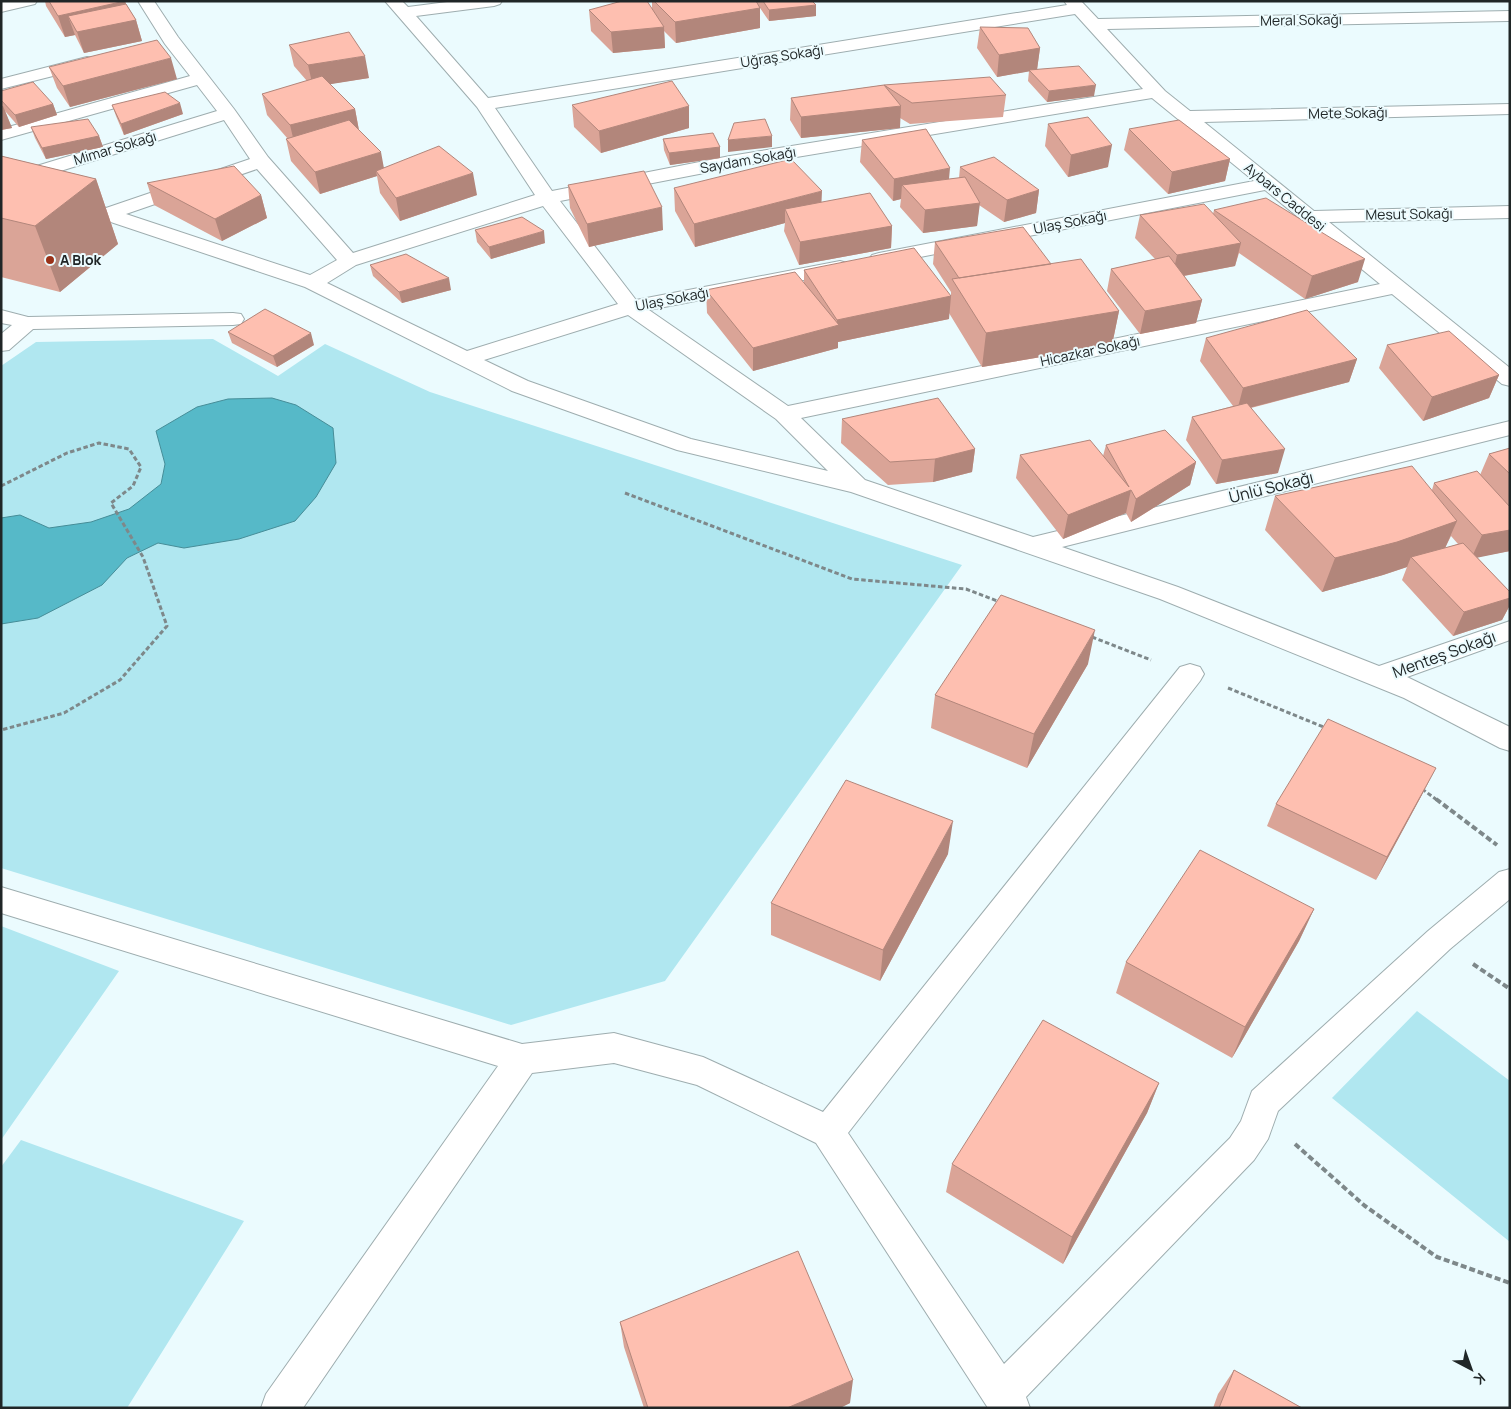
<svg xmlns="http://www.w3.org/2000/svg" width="1511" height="1409" font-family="Manrope,sans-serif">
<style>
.green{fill:#b0e7f0}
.water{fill:#56b9c8;stroke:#468d98}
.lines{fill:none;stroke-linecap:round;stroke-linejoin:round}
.street-casing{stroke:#9eadaf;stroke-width:2}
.path-far1{stroke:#7e888a;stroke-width:3;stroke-dasharray:4.5 2.5;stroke-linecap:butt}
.path{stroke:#7e888a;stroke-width:4;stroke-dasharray:6 3;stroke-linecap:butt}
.street{fill:#fff;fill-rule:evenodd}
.wall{fill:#daa497;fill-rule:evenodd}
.shaded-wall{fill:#b2867b}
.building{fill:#febfb0;stroke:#b2867b}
.poi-dot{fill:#9a3219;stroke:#ebfbfe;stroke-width:2}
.labels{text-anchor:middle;stroke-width:4;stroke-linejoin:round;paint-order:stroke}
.far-street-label{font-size:14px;fill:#202627;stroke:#ebfbfe}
.far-poi-label{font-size:14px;font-weight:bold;fill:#202627;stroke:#ebfbfe;text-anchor:start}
.street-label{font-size:16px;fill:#202627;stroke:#ebfbfe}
</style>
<rect width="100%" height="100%" fill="#ebfbfe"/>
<!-- green -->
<path class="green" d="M213,339L278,376L325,344L430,392L962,565L665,981L511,1025L1,868V366L36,342Z
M1,926L119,971L1,1140Z
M1417,1011L1510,1081V1242L1332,1098Z
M21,1140L244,1221L127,1408H1V1167Z"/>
<!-- water -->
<path class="water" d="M272,398L296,405L333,428L336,463L316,497L295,521L239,539L184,548L158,543L127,558L102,585L38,618L1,624V518L20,515L49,528L91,522L129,509L161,484L165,464L156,431L197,407L228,399Z"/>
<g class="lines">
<defs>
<path id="street" d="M37,1L35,4L1,12V2Z
M138,1H154L178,37L234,109L268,157L353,253L535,195L477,107L385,1H402L408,7L455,1H502L500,4L494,6L416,16L488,98L1067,5L1064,1H1081L1098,19L1510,11V21H1508L1107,29L1165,91L1190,111L1510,104V114L1204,122L1314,211L1510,206V218L1329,222L1510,368V386L1502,384L1392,294L801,418L865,480L1033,537L1510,421V435L1062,547L1178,587L1379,666L1510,621V640L1407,677L1510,727V751L1500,748L1404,698L1160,599L851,492L677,450L512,391L305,287L45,200L1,189V177L5,178L7,175L217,111L197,85L1,140V129L190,76L165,44ZM1075,14L1143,89L730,156L552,191L495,108ZM1152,98L1254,181L879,253L872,255L869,259L872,263L879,265L1265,190L1380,284L788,406L649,310L840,273L847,271L850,267L847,263L840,261L636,300L560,201L730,168ZM224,120L250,159L106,208L59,192L22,183ZM257,169L337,260L310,275L126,214ZM543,206L618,304L467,351L327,283L356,265ZM628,315L776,419L828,471L691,439L528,381L484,360Z
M87,57L93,58L96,62L93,66L1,89V79Z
M1,310L28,317L233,313L241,314L244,319L241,324L233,325L33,329L9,350L1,351V334L12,325L1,323Z
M1190,664L1200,667L1204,674L1200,681L848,1133L1004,1364L1230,1138L1241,1121L1252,1091L1428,931L1499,872L1510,869V899L1450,949L1278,1111L1268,1139L1254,1160L1026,1397L1030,1408H988L816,1143L697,1085L614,1063L532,1073L303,1408H261L266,1394L498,1066L1,913V887L522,1044L614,1033L703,1057L823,1112L1180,667Z"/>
</defs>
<!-- street casing -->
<use href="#street" class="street-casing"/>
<!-- path-far1 -->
<path class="path-far1" d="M1,486L67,453L99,443L129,449L141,467L133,486L111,503L143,557L167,626L120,680L64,713L1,730
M625,493L852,579L966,589L1000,602
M1092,637L1151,660
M1228,688L1326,728
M1422,789L1437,800"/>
<!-- path -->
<path class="path" d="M1436,799L1497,845
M1473,964L1510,989
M1295,1144L1365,1206L1437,1257L1510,1283"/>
<!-- street -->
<use href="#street" class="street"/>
</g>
<!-- wall -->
<path class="wall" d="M45,1H125L126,4L136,20L142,41L84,53L75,35L65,37L46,6Z
M652,1H812L816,5V16L769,21L760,8V28L676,43L664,31L665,48L613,53L591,31L589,10L652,9Z
M980,27L1040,48L1037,69L1094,96L1047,102L1028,81L1029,71L997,77L977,48Z
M289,45L369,78L329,84L355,109L359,130L384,168L477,195L400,221L380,193L377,176L320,194L291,161L286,139H288L267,115L262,94L307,81L294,66Z
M49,67L177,79L70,107L57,88Z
M884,85L1006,95L1003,117L910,124L900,118V128L801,138L790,120L791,98Z
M1,91L53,104L57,115L19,127L5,111L12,128L1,130Z
M112,105L183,114L124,135L116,116Z
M572,105L689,128L601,153L574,127Z
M1048,124L1108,167L1068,177L1045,146Z
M31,127L99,136L103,147L46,159L35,138Z
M1129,129L1230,159L1225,181L1168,194L1124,150Z
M663,139L720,147V158L670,165L664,150Z
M862,140L949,179L959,178L960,167L1039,190L1036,213L1004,222L979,205L977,226L923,233L900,207L901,199L893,201L860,162Z
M1,156L96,179L118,244L60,292L1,277Z
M147,183L261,195L267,218L222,241L154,205Z
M568,185L663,230L589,247L570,208Z
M674,188L822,202L892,226L891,248L799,265L784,231L785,223L695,247L675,211Z
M1214,210L1358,282L1305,299L1239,253L1235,266L1184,276L1202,300L1196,323L1140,334L1107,291L1111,269L1155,259L1135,238L1140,215L1213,214Z
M475,230L545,243L491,259L477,242Z
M935,242L1051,264L1119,311L1112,345L982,367L949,313V319L838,342V348L753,371L707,313L706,290L804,282V270L951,296V292L933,264Z
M370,265L451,290L402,303L373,276Z
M228,332L314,345L277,367L232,343Z
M1206,338L1357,359L1349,382L1251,408L1278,473L1216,484L1186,440L1192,417L1233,406L1200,361Z
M1387,345L1499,375L1489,398L1423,421L1379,368Z
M842,419L975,449L972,472L933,482L888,485L841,443Z
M1106,445L1196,462L1190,485L1131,522L1126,513L1063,539L1016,478L1020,455L1103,456Z
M1510,448V551L1477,557L1510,592V605L1502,620L1453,636L1402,580L1407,567L1383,575L1322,592L1265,530L1275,496L1432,490L1434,483L1480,475L1489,454ZM1451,536L1458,544L1445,548Z
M1088,664L1027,768L931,728L935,695Z
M1424,791L1376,880L1267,826L1276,804Z
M948,854L880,981L771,935V903Z
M1314,909L1299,941L1232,1058L1116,993L1126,962Z
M1159,1083L1147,1113L1063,1264L946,1192L952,1164Z
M620,1322L850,1403L840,1408H644L624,1347Z
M1234,1370L1302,1408H1213L1218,1394Z"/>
<!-- shaded-wall -->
<path class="shaded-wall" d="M125,1L131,21L136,20L142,41L84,53L77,32L68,16L75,35L65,37L58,16Z
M816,5V16L769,21V10Z
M760,8V28L676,43L675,22Z
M664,27L665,48L613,53L611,32Z
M1040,48L1037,70L997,77L999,55Z
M365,56L369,78L313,87L308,65Z
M171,58L177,79L70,107L63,86Z
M1096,85L1094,96L1047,102L1049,91Z
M180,103L183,114L124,135L121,124Z
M53,104L57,115L19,127L15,115Z
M1,106H3L12,128L1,130Z
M689,106V128L601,153L599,131Z
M901,106L900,128L801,138V117Z
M355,109L359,131L295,146L290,125Z
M99,136L103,147L46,159L42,148Z
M772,136V147L728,152V140Z
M1112,145L1108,167L1068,177L1071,155Z
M720,147V158L670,165L669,153Z
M381,152L385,174L376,171L377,176L320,194L315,172Z
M1230,159L1225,181L1168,194L1172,172Z
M950,168L948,190L902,185L901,199L893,201L894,179Z
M473,173L477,195L400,221L396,198Z
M96,179L118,244L60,292L35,226Z
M1039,190L1036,213L1004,222L1007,200Z
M822,191L821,213L785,209V223L695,247L694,224Z
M261,195L267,218L222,241L215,219Z
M980,203L977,226L923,233L925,210Z
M662,207L663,230L589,247L587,224Z
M892,226L891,248L799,265L800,242Z
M544,231L545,243L491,259L489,247Z
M1241,243L1235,266L1172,278L1177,255Z
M1365,259L1358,282L1305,299L1312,276Z
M449,278L451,290L402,303L399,292Z
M951,296L949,319L838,342V348L753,371V348L836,326L837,320Z
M1202,300L1196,323L1140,334L1145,311Z
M1119,311L1112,345L982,367L986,333Z
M311,333L314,345L277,367L273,356Z
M1357,359L1349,382L1237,411L1243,388Z
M1499,375L1489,398L1423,421L1432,397Z
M975,449L972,472L933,482L935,459Z
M1285,449L1278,473L1216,484L1222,460Z
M1196,462L1190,485L1131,522L1136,499Z
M1131,490L1126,513L1063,539L1068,515Z
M1457,521L1442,555L1411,557L1407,567L1383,575L1322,592L1335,558Z
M1510,530V551L1471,559L1482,535Z
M1510,598V605L1502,620L1453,636L1464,612Z
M1095,630L1088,664L1027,768L1034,734Z
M1436,768L1424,791L1376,880L1387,857Z
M953,821L948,854L880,981L883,950Z
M1314,909L1299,941L1232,1058L1245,1027Z
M1159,1083L1147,1113L1063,1264L1072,1237Z
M853,1380L850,1403L840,1408H787Z"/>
<!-- building -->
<path class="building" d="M49,1H125L58,16Z
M622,1H647L664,27L611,32L589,10Z
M654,1H756L760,8L675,22Z
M763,1H812L816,5L769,10Z
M126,4L136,20L77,32L68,16Z
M980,27L1028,28L1040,48L999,55Z
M349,32L365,56L308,65L289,45Z
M157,40L171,58L63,86L49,67Z
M1079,66L1096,85L1049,91L1029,70Z
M322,76L355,109L290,125L262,94Z
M990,77L1006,95L912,103L884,85Z
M672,81L689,106L599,131L572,105Z
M33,82L53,104L15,115L1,100V91Z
M884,85L901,106L801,117L791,98Z
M165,92L180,103L121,124L112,105Z
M1088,117L1112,145L1071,155L1048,124Z
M88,119L99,136L42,148L31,127Z
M765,119L772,136L728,140L734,123Z
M349,120L381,152L315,172L286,139Z
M1179,120L1230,159L1172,172L1129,129Z
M926,129L950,168L894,179L862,140Z
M713,133L720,147L669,153L663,139Z
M439,146L473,173L396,198L376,171Z
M1,156L96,179L35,226L1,218Z
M994,157L1039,190L1007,200L960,167Z
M791,159L822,191L694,224L674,188Z
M234,166L261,195L215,219L147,183Z
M644,171L662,207L587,224L568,185Z
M965,177L980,203L925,210L902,185Z
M870,193L892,226L800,242L785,209Z
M1266,198L1365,259L1312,276L1214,210Z
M1204,204L1241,243L1177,255L1140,215Z
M522,217L544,231L489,247L475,230Z
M1023,227L1051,264L959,278L935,242Z
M914,248L951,296L837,320L804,270Z
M406,254L449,278L399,292L370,265Z
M1169,256L1202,300L1145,311L1111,269Z
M1081,259L1119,311L986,333L952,279Z
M795,272L839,325L753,348L706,290Z
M265,309L311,333L273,356L228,332Z
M1307,310L1357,359L1243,388L1206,338Z
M1449,331L1499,375L1432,397L1387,345Z
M938,398L975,449L935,459L890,462L842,419Z
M1247,403L1285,449L1222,460L1192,417Z
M1165,430L1196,462L1136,499L1131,490L1068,515L1020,455L1090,440L1129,487L1106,445Z
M1510,448V474L1489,454Z
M1412,466L1457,521L1397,542L1335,558L1275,496Z
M1477,471L1510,507V530L1482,535L1434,483Z
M1463,543L1510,592V598L1464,612L1411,557Z
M1001,595L1095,630L1034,734L935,695Z
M1328,719L1436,768L1387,857L1276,804Z
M846,780L953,821L883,950L771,903Z
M1200,850L1314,909L1245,1027L1126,962Z
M1043,1020L1159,1083L1072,1237L952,1164Z
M798,1251L853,1380L787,1408H648L620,1322Z
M1234,1370L1302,1408H1219Z"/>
<!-- markers -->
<circle class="poi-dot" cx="50" cy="260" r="5"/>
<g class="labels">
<!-- far-street labels -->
<g class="far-street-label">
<text transform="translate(1301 20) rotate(-1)" y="5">Meral Sokağı</text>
<text transform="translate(782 56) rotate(-9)" y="5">Uğraş Sokağı</text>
<text transform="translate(1348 113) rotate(-1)" y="5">Mete Sokağı</text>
<text transform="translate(115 148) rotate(-17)" y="5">Mimar Sokağı</text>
<text transform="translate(748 160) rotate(-10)" y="5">Saydam Sokağı</text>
<text transform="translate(1285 197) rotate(39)" y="5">Aybars Caddesi</text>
<text transform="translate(1409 214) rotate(-1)" y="5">Mesut Sokağı</text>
<text transform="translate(1070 222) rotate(-11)" y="5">Ulaş Sokağı</text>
<text transform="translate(672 299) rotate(-11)" y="5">Ulaş Sokağı</text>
<text transform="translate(1090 351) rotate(-12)" y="5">Hicazkar Sokağı</text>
</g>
<!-- far-poi labels -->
<g class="far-poi-label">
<text x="60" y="265">A Blok</text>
</g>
<!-- street labels -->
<g class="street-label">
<text transform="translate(1271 487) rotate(-14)" y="6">Ünlü Sokağı</text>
<text transform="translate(1444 654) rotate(-20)" y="6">Menteş Sokağı</text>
</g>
</g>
<!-- border -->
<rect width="1511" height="1409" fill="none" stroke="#202627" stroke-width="5"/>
<!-- north arrow -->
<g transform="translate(1471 1369) rotate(139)" stroke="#ebfbfe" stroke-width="4" paint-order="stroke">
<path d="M0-4L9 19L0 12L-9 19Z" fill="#202627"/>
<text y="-8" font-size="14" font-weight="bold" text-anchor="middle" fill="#202627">K</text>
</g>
</svg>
